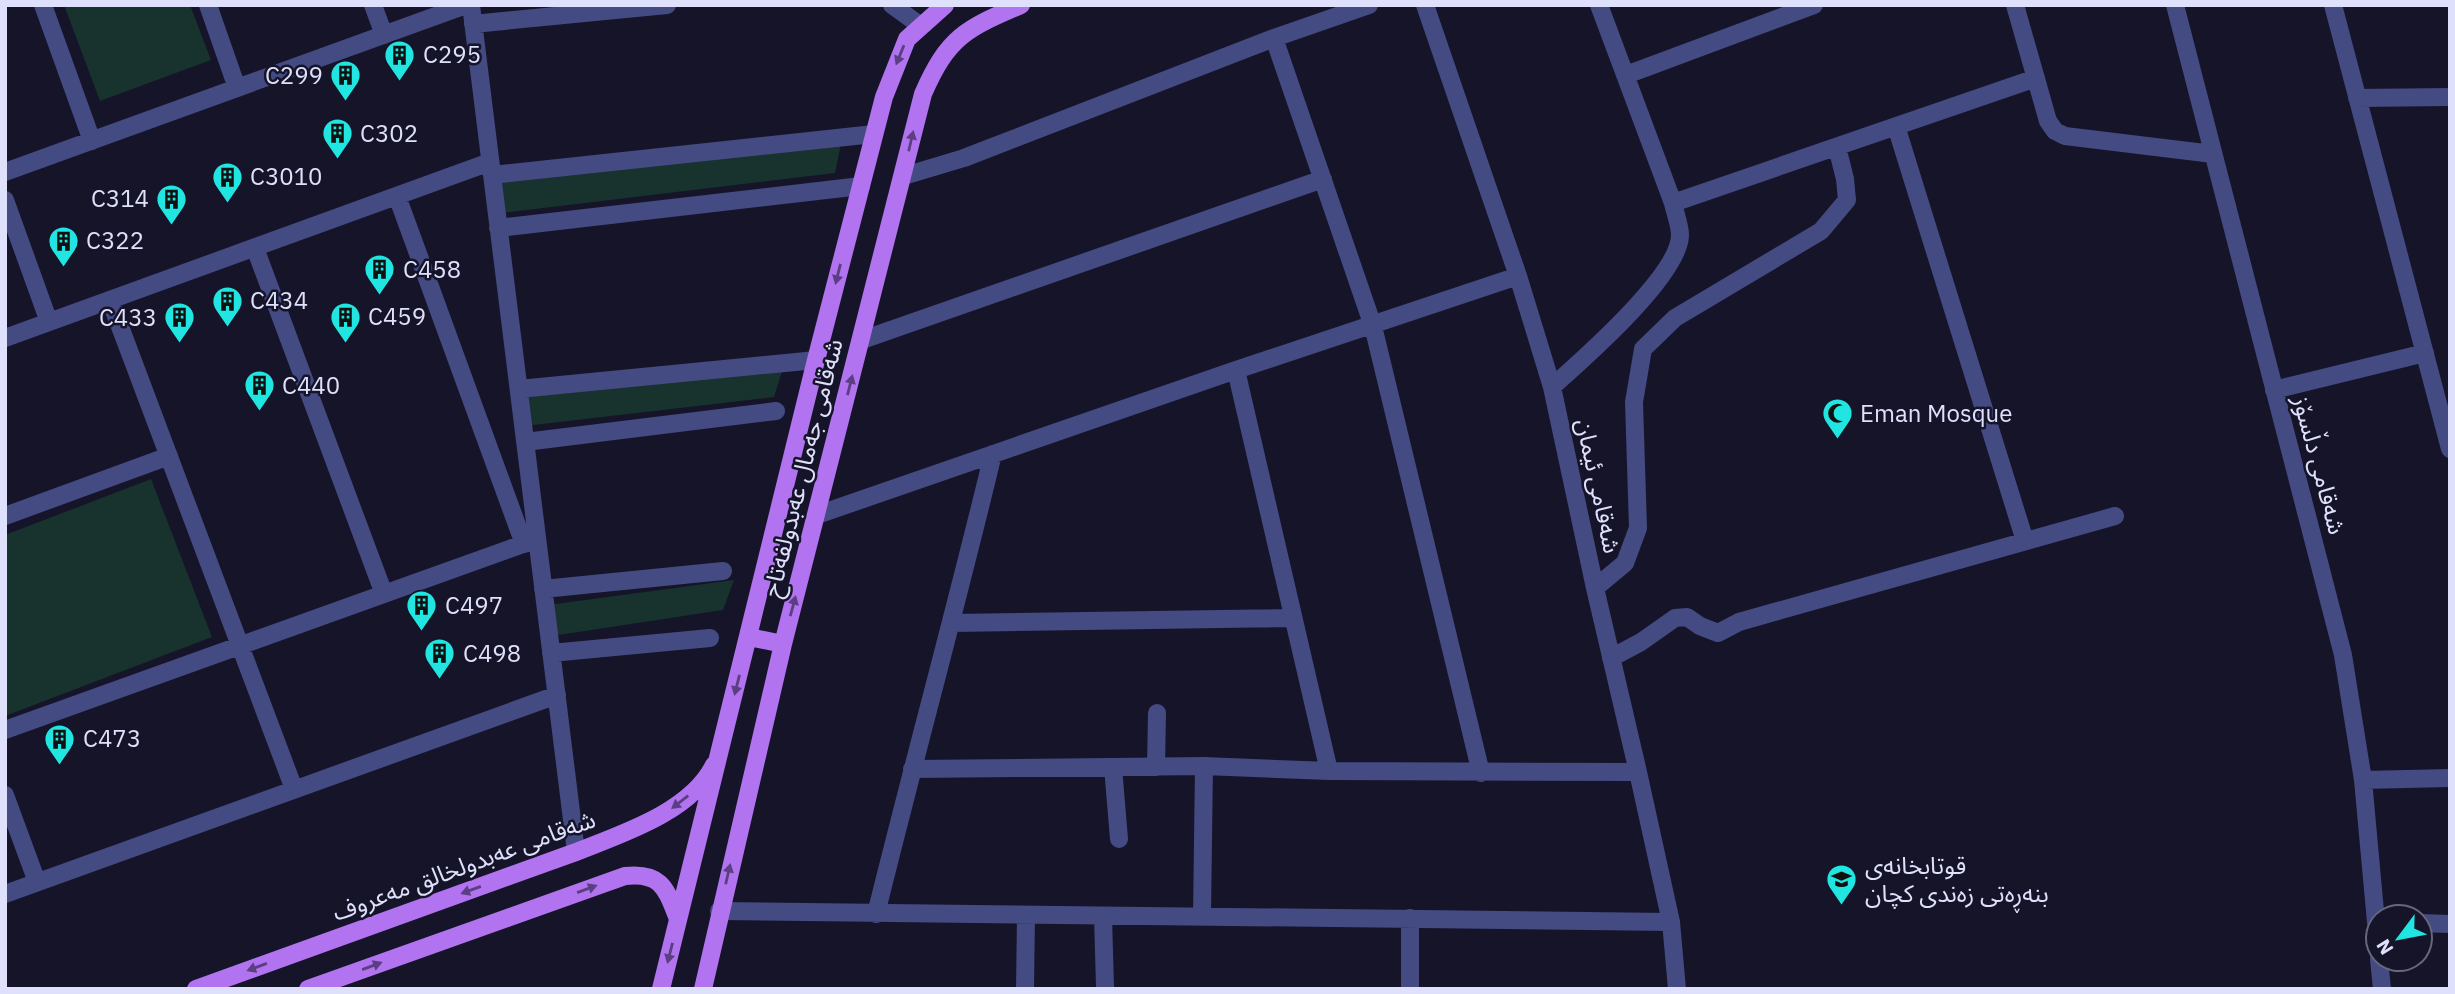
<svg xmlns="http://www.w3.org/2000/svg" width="2455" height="994" font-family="'IBM Plex Sans','Noto Sans Arabic',sans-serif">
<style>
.green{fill:#18322e}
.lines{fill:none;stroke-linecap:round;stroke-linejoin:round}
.minor{stroke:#444a82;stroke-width:18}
.major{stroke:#b173ef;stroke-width:18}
.oneway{fill:#5b3f82}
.labels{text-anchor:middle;stroke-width:5;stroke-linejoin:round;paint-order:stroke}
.poi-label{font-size:24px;fill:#dfe0fb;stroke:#151429;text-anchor:start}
.street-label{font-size:24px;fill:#dfe0fb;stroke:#151429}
</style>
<rect width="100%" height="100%" fill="#151429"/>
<!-- green -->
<path class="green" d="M64,5H190L211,60L100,101Z
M841,143L835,173L501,213L497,183Z
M785,362L774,397L525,426L522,395Z
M151,479L212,637L5,716V535Z
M734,580L723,610L552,636L548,605Z"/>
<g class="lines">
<!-- minor -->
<path class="minor" d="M43,5L92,141
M208,5L237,88
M373,5L384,35
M471,5L576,852
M892,5L921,26
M1425,5L1518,276L1552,387L1595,588L1638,772L1671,922L1677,989
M1599,5L1673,203L2036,78
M2015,5L2048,121L2055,131L2065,136L2213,154
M2175,5L2343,655L2363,780L2378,944
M2333,5L2450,449
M473,24L667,5
M1274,38L1373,326L1481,773
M1626,75L1814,5
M2357,98L2450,97
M1896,126L2025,541
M5,172L466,5
M492,175L874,134
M904,176L964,158L1274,38L1369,5
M397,196L524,544
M5,200L49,322
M498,228L861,186
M255,248L384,594
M110,300L294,789
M5,338L490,162
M862,340L1323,179
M1236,370L1329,771
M1552,387C1582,360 1680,275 1680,235C1680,225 1675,213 1673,203
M519,389L816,360
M2274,390L2425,353
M525,442L776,411
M817,515L1236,370L1518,276
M5,516L169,456
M1595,588L1625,563L1638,528L1634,402L1643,349L1675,318L1821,231L1847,200L1845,179L1837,147
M543,589L723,571
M952,623L1293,618
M551,653L710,638
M1611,658L1641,642L1675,618L1687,617L1700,626L1718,633L1739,622L2115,516
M5,730L537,539
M1113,767L1119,839
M1156,767L1157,713
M912,769L1204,766L1329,771L1638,772
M2363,780L2450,778
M5,795L37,882
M5,894L557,695
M719,911L1671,922
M876,914C914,760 956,608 993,454
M1103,916L1105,987
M1202,916L1204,766
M1410,918V989
M2420,923L2450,924
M2379,959L2382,989
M1025,989L1026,915"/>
<!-- major -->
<path class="major" d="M749,637L783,644
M196,989L576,852C621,834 691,812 714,765
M308,989L625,876C662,872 666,889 678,919
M661,989L816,360L884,97L907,39L945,5
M703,989L783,644L923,94C948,37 965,29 1021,5"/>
</g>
<!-- one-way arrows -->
<defs><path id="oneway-solid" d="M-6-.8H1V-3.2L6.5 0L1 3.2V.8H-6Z" transform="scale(1.75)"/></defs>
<g class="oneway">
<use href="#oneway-solid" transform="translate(900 55) rotate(112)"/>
<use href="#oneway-solid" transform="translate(911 141) rotate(-77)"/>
<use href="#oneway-solid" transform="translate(838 274) rotate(104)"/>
<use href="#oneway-solid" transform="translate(850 385) rotate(-76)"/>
<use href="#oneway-solid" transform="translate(793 606) rotate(-75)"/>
<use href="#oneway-solid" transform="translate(737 685) rotate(104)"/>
<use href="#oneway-solid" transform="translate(680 802) rotate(142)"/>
<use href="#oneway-solid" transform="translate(728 874) rotate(-77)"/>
<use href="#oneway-solid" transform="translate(587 889) rotate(-20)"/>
<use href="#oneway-solid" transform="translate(471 890) rotate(160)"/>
<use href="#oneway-solid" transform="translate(670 953) rotate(104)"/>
<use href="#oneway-solid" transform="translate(372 966) rotate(-20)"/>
<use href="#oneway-solid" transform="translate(257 967) rotate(160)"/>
</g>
<!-- icons -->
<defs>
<symbol id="building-pin" viewBox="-11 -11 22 30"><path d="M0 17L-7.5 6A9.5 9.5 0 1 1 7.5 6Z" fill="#21e5e0" stroke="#151429"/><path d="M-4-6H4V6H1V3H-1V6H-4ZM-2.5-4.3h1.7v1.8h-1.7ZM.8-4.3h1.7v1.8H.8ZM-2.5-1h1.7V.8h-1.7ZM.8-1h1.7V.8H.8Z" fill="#111"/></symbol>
<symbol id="mosque-pin" viewBox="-11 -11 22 30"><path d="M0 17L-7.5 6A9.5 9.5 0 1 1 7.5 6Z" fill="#21e5e0" stroke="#151429"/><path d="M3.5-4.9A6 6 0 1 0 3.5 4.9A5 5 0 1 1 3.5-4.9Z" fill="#111"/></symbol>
<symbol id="school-pin" viewBox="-11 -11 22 30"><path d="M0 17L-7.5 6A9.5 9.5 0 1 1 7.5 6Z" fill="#21e5e0" stroke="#151429"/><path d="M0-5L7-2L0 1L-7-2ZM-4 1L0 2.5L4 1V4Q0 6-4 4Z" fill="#111"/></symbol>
</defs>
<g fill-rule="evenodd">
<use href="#building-pin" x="382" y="38" width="35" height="47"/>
<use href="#building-pin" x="328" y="58" width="35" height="47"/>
<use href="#building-pin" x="320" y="116" width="35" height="47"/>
<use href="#building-pin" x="210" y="160" width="35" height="47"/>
<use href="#building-pin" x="154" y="182" width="35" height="47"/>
<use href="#building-pin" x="46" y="224" width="35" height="47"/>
<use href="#building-pin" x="362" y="252" width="35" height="47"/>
<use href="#building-pin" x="210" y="284" width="35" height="47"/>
<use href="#building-pin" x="328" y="300" width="35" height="47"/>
<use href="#building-pin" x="162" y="300" width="35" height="47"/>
<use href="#building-pin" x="242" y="368" width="35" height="47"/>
<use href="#mosque-pin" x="1820" y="396" width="35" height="47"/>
<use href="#building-pin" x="404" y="588" width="35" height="47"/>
<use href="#building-pin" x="422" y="636" width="35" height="47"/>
<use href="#building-pin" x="42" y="722" width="35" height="47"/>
<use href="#school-pin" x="1824" y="862" width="35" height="47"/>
</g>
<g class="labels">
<!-- poi labels -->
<g class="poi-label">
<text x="423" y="63">C295</text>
<text x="323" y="84" text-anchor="end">C299</text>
<text x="360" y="142">C302</text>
<text x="250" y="185">C3010</text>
<text x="149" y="207" text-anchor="end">C314</text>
<text x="86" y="249">C322</text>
<text x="403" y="278">C458</text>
<text x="250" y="309">C434</text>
<text x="368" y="325">C459</text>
<text x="157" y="326" text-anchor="end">C433</text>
<text x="282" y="394">C440</text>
<text x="1860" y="422">Eman Mosque</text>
<text x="445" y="614">C497</text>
<text x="463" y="662">C498</text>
<text x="83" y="747">C473</text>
<text x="1865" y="874">قوتابخانەی<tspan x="1865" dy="28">بنەڕەتی زەندی کچان</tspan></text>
</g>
<!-- street labels -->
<g class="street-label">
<text transform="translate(2319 465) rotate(75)" y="8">شەقامی دڵسۆز</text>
<text transform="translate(803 468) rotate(-76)" y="8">شەقامی جەمال عەبدولفەتاح</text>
<text transform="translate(1598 486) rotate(78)" y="8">شەقامی ئیمان</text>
<text transform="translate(464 866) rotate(-20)" y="8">شەقامی عەبدولخالق مەعروف</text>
</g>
</g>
<!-- border -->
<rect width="2455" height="994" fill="none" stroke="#dfe0fb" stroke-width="14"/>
<!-- north arrow -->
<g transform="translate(2399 938) rotate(238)"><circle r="33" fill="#151429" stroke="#66667d" stroke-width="2"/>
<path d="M0-5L12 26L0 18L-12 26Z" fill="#21e5e0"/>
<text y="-10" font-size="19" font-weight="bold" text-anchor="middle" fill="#dfe0fb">N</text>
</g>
</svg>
